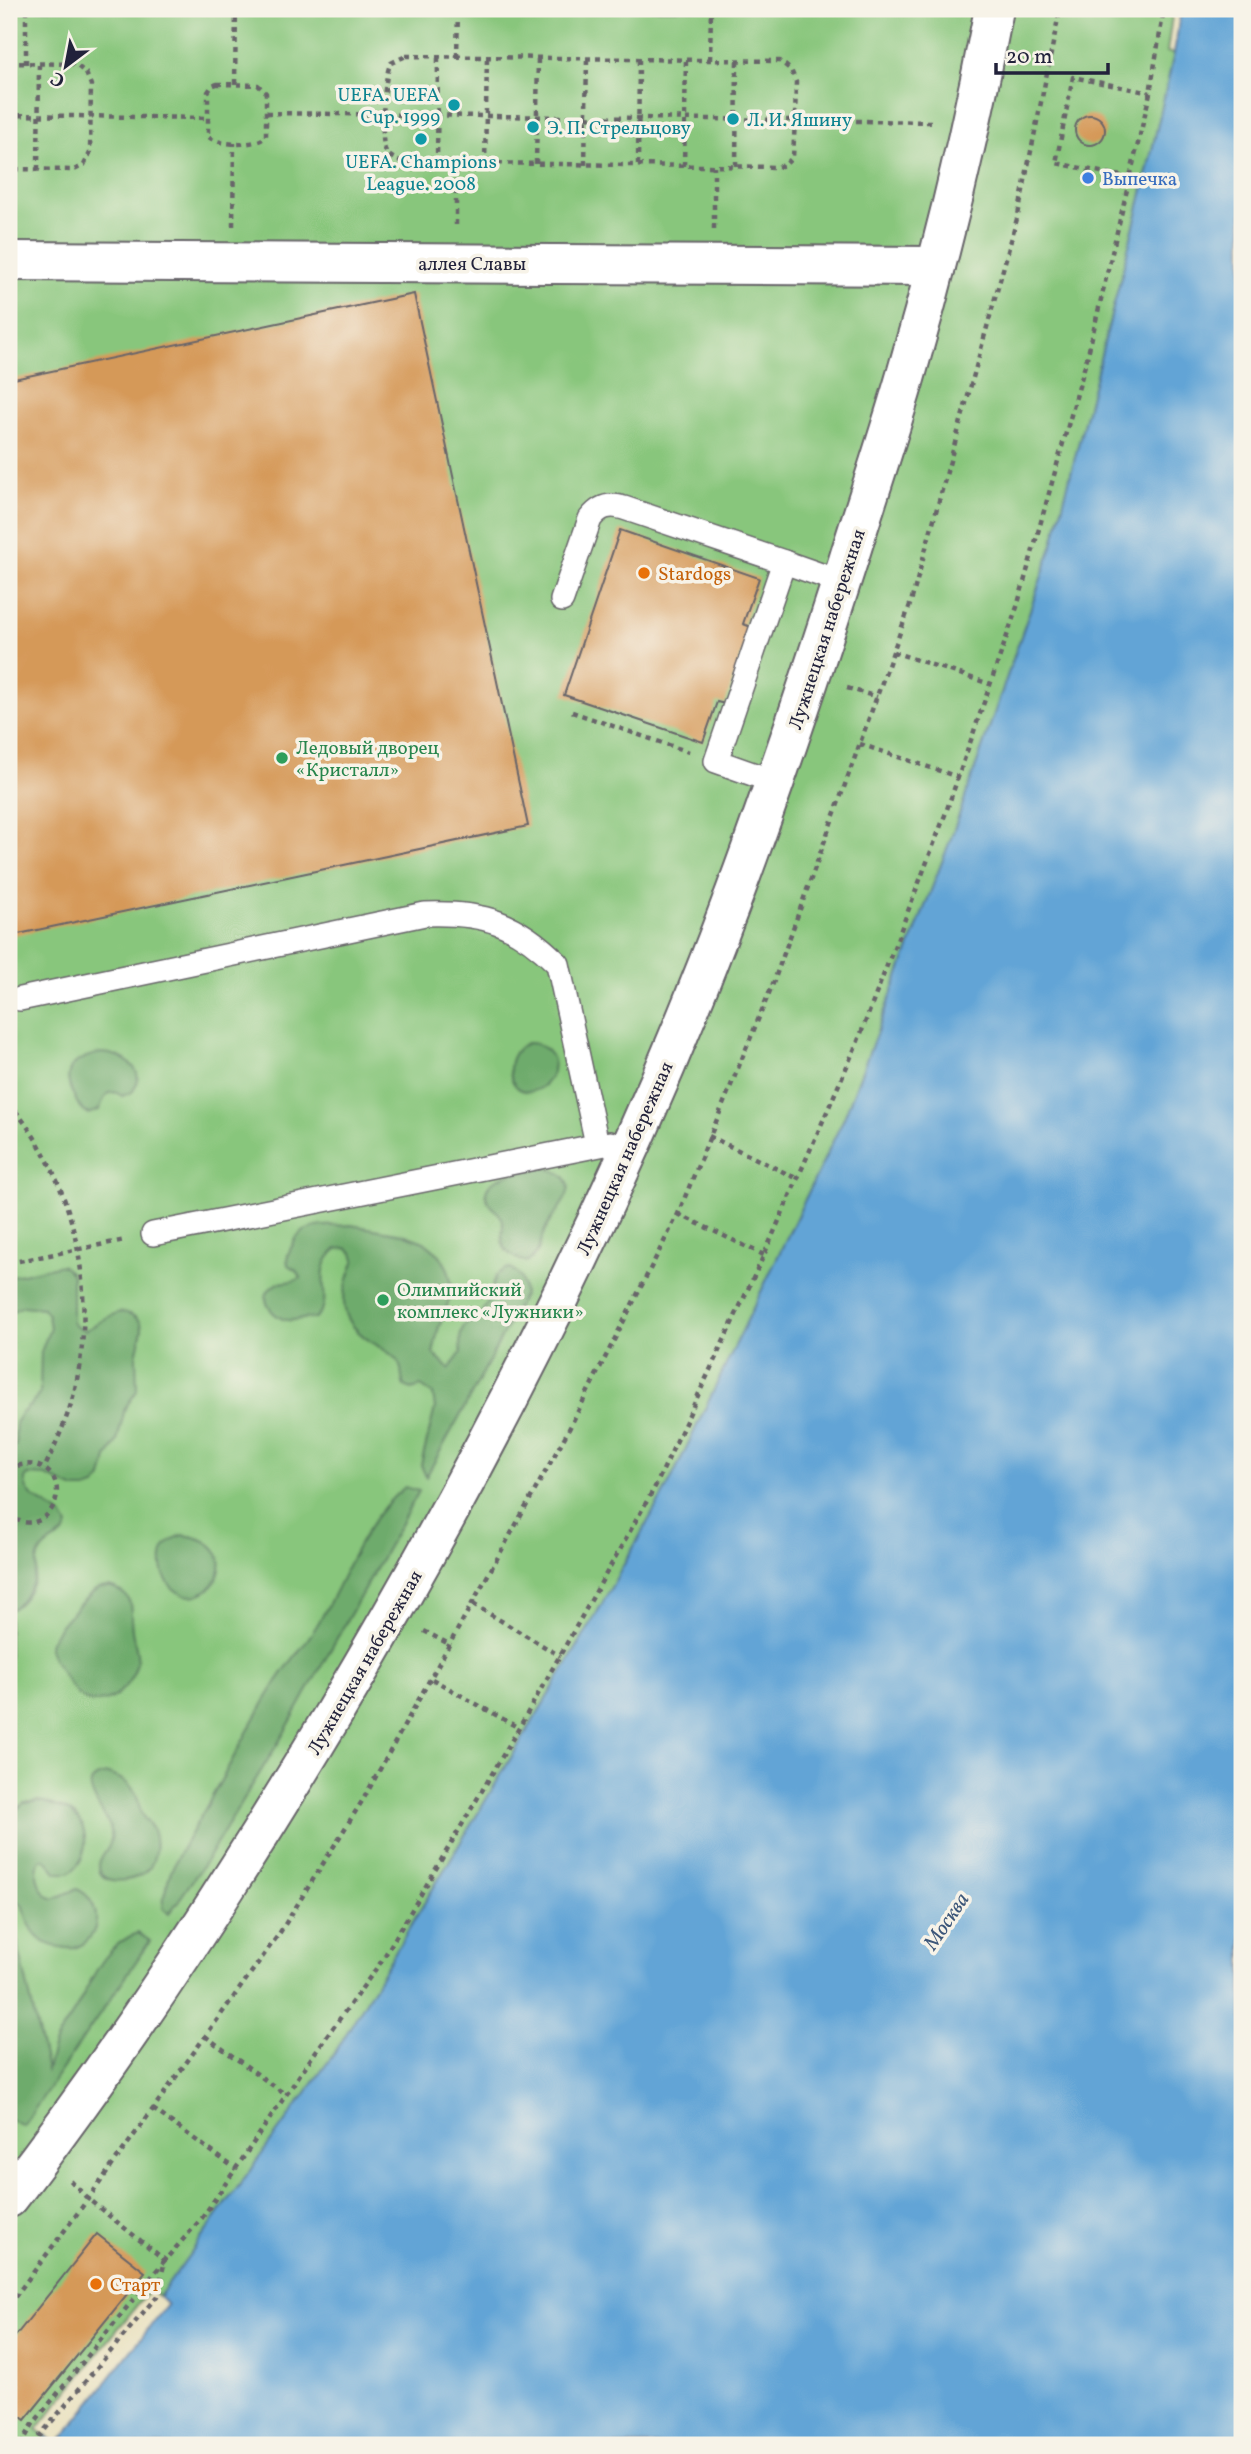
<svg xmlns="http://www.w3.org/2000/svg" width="1251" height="2454" viewBox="0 0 1251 2454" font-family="Vollkorn,serif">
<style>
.green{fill:#88c67c;stroke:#55745c;stroke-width:2}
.forest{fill:#6eab6c;stroke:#486654;stroke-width:2}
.water{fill:#62a4d6;stroke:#426388;stroke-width:2}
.building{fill:#d59958}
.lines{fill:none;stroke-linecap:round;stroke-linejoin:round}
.service-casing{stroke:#68656a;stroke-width:26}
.minor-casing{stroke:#68656a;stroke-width:42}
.path{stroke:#68656a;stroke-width:4.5;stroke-dasharray:5 5;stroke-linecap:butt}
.service{stroke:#fff;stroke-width:23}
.minor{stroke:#fff;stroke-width:38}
.culture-dot{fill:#0f9aa8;stroke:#f7f3e8;stroke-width:2.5}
.shop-dot{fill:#3f7fe0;stroke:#f7f3e8;stroke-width:2.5}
.food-dot{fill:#e8710a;stroke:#f7f3e8;stroke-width:2.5}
.leisure-dot{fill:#2e9e5b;stroke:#f7f3e8;stroke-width:2.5}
.labels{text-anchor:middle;stroke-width:7;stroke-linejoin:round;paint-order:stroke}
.culture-label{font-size:19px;fill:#0d838f;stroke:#f7f3e8;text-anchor:start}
.shop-label{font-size:19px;fill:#366cbe;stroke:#f7f3e8;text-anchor:start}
.street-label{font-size:19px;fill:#22223b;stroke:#f7f3e8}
.food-label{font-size:19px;fill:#c56008;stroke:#f7f3e8;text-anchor:start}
.leisure-label{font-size:19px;fill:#27864d;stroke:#f7f3e8;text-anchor:start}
.water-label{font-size:21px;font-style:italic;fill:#3c5679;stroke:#f7f3e8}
</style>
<rect width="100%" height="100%" fill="#f7f3e8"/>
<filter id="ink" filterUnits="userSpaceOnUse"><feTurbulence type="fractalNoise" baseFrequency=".0143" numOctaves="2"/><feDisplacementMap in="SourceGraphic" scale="14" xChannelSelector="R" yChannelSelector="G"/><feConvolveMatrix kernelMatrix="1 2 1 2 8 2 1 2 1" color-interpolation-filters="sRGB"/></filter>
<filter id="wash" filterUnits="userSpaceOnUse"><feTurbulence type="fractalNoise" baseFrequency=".00686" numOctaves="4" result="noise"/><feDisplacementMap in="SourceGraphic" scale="28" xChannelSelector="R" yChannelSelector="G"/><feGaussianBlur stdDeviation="1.57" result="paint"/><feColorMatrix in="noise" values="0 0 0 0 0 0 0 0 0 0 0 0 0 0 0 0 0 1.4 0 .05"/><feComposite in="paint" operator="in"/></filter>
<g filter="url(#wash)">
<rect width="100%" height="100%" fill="#eae2c1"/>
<path class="green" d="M9,9H1173L1167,52L1174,54L1141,198L1053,544L950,841L844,1118L670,1482L588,1629L336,2051L159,2297L150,2289L37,2429L47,2437L40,2445H9Z"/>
<g class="forest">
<path d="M527,1043C542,1042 557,1055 553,1071C552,1077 545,1085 540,1088C510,1105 497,1056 527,1043Z"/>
<path d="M101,1053C121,1053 150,1070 132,1092L122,1096C108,1086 104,1098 99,1110L88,1114C80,1110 78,1104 74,1096C59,1070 75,1058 101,1053Z"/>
<path d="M547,1168C591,1181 556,1208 546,1228C538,1243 543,1250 528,1262C516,1260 502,1252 502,1238C502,1232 504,1227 503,1221C501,1212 490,1208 487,1199C478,1174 531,1170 547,1168Z"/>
<path d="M351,1225L403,1234L424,1242L440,1255L448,1269L453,1290L438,1330L433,1354L449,1369L461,1353C460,1342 458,1328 469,1322C475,1318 478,1318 482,1312C490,1301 492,1288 496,1275L508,1268C522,1273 522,1280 524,1294L473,1392L426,1477L421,1465L435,1408L433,1394L421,1386L412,1389L404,1386C400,1377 404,1369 397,1360C390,1352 379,1347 370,1341C334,1317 342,1294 355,1259L353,1253L346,1248L337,1249C308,1273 338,1301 315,1318C306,1318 296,1321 287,1320C274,1318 258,1300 271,1288C279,1279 292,1284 301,1278L298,1272L288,1265C286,1256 289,1252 293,1244C303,1221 330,1227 351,1225Z"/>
<path d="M61,1265L70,1272L72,1276V1322L75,1326L85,1330C105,1323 118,1299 141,1322L142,1330L136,1356L137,1391L125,1408L117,1441L107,1458L102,1478L95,1486L86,1489H75L46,1476L28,1475L25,1479C24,1504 61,1504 68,1526C64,1540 46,1540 40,1553C36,1560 37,1567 35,1575C32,1590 21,1604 9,1611V1449L16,1445C12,1408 24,1418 40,1393L41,1352L50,1328L48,1315L43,1308L23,1306L9,1313V1277Z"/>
<path d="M405,1487L419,1491L283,1735L204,1864L169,1914L163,1908C165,1867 190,1837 209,1802C231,1764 250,1724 274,1686C286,1666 302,1649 314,1630C344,1583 360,1522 405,1487Z"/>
<path d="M184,1535C253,1544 209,1618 174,1589C167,1583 163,1575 162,1566C160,1548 168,1539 184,1535Z"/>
<path d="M109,1587C137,1595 129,1607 132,1630C133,1641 139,1651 137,1662C132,1689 101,1716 77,1694C70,1684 49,1658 49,1647C48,1635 87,1595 98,1589C101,1588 106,1587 109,1587Z"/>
<path d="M109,1774C118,1777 126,1781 132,1788C139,1796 138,1803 141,1813C144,1820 150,1823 153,1830C158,1843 156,1867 142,1875C130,1881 98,1887 99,1865C100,1852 114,1848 111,1831C108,1813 68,1777 109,1774Z"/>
<path d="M39,1801C50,1804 63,1807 72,1813C91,1829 89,1859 69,1873H57L46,1860H40C33,1873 39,1893 53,1899L77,1889C103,1900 103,1940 74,1948C69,1949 64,1947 58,1947C35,1943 28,1924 22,1904L15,1900L9,1906L47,2070C49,2063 51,2053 54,2045C60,2031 70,2020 77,2007C92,1979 105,1944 138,1933L150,1941L23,2126L9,2119V1816L24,1803Z"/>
</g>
<path class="water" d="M1181,9H1242V2445H40L47,2437L57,2445L167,2305L159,2297L336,2051L588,1629L670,1482L844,1118L950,841L1053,544L1141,198L1174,54Z"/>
<g id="blocks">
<g class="building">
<circle cx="1090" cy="130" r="15"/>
<path d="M414,294L528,826L9,936V380Z"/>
<path d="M620,530L759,578L743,624L751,627L725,704L717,702L703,742L564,695Z"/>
<path d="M97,2234L145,2272L25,2420L9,2408V2344Z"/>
</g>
</g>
</g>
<g filter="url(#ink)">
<use href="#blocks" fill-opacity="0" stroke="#68656a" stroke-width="2"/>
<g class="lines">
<defs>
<g id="service">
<path d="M562,600L590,519C599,507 609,503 624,508L784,562"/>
<path d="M775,782L716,761L784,562L841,582"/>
<path d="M20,999L425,914C483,912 516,922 558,964L597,1144"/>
<path d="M153,1234L610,1143"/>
</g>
<g id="minor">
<path d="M9,261L936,266"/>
<path d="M9,2198C128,2044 234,1880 334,1713C477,1473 606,1223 708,963C760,831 805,696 848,561C867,499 888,438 906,375C941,255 971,132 994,9"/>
</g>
</defs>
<use href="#service" class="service-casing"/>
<use href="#minor" class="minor-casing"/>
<g class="path">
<path d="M406,56L780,61L791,70L796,82L795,120L793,157L785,165L778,167L404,162C395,160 386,156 384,146C381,133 384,73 391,63Z"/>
<path d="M457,57L458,9"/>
<path d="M710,60L711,9"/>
<path d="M9,63L75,64L86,73L91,85L90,153L84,165L74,170L9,169"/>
<path d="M26,64V9"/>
<path d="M217,84L258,85L266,93V136C258,147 216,146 208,136V92L212,86Z"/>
<path d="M235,84L236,9"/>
<path d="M266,113L934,122"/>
<path d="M9,115L208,118"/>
<path d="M437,163L438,57"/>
<path d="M485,164L487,57"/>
<path d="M536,164L538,58"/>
<path d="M585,165L587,58"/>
<path d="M638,165L639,60"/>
<path d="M684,166L686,60"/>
<path d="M736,166L737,61"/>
<path d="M38,170L39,63"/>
<path d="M1131,178L1056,163L1073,77L1150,93"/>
<path d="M9,224L10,169"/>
<path d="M456,225V163"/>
<path d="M233,226L234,143"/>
<path d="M714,229V166"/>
<path d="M893,652L990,684"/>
<path d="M847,688L877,697"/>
<path d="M572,712L689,752"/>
<path d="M860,744L958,777"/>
<path d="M9,1103C74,1178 97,1287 76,1384C70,1414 57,1441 44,1469"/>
<path d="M709,1136L798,1179"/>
<path d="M678,1214L764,1255"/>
<path d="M9,1263L125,1240"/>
<path d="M9,1471C16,1465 25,1463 35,1465C80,1477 48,1545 9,1515"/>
<path d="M473,1604L560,1656"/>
<path d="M424,1631L451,1645"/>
<path d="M432,1679L519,1728"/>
<path d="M205,2036L286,2095"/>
<path d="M153,2109L236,2169"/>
<path d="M9,2305L88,2199L279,1934L364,1798L568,1431L678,1214L774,981L911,602L1018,215L1060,9"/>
<path d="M9,2440L14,2445"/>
<path d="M21,2445L33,2424L165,2260L202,2218L314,2054L381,1962L519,1728L656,1485L764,1255L858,1041L945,815L1017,607L1087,358L1150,93L1164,9"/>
<path d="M32,2445L157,2296L165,2260L88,2199L70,2180"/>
</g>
<use href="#service" class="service"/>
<use href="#minor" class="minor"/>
</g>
</g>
<g class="culture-dot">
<circle cx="454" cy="105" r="7"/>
<circle cx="733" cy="119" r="7"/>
<circle cx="533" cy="127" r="7"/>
<circle cx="421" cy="139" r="7"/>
</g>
<circle class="shop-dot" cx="1088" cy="178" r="7"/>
<g class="food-dot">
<circle cx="644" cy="573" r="7"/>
<circle cx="96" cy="2284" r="7"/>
</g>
<g class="leisure-dot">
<circle cx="282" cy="758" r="7"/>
<circle cx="383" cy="1300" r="7"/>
</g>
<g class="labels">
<g class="culture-label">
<text x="440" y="101" text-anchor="end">UEFA. UEFA<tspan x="440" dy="22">Cup. 1999</tspan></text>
<text x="747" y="126">Л. И. Яшину</text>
<text x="547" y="134">Э. П. Стрельцову</text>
<text x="421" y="168" text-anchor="middle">UEFA. Champions<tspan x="421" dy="22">League. 2008</tspan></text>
</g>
<g class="shop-label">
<text x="1102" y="185">Выпечка</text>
</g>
<g class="street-label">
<text x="472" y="270">аллея Славы</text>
<text transform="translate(826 629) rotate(-72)" y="7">Лужнецкая набережная</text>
<text transform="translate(624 1158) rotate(-66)" y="7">Лужнецкая набережная</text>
<text transform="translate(364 1662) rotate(-60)" y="7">Лужнецкая набережная</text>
</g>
<g class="food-label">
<text x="658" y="580">Stardogs</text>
<text x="110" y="2291">Старт</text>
</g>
<g class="leisure-label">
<text x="296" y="754">Ледовый дворец<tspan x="296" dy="22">«Кристалл»</tspan></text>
<text x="397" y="1296">Олимпийский<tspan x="397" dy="22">комплекс «Лужники»</tspan></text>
</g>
<g class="water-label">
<text transform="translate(946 1921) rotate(-56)" y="7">Москва</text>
</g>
</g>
<rect width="1251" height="2454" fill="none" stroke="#f7f3e8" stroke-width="35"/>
<g transform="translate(66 66) rotate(212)" stroke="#f7f3e8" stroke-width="5" paint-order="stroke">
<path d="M0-5L12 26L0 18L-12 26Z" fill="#22223b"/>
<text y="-10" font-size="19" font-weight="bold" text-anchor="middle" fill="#22223b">С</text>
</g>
<path d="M996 63v10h112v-10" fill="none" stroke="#22223b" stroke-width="3.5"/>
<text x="1006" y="63" font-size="21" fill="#22223b" stroke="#f7f3e8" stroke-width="5" paint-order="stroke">20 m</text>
</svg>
